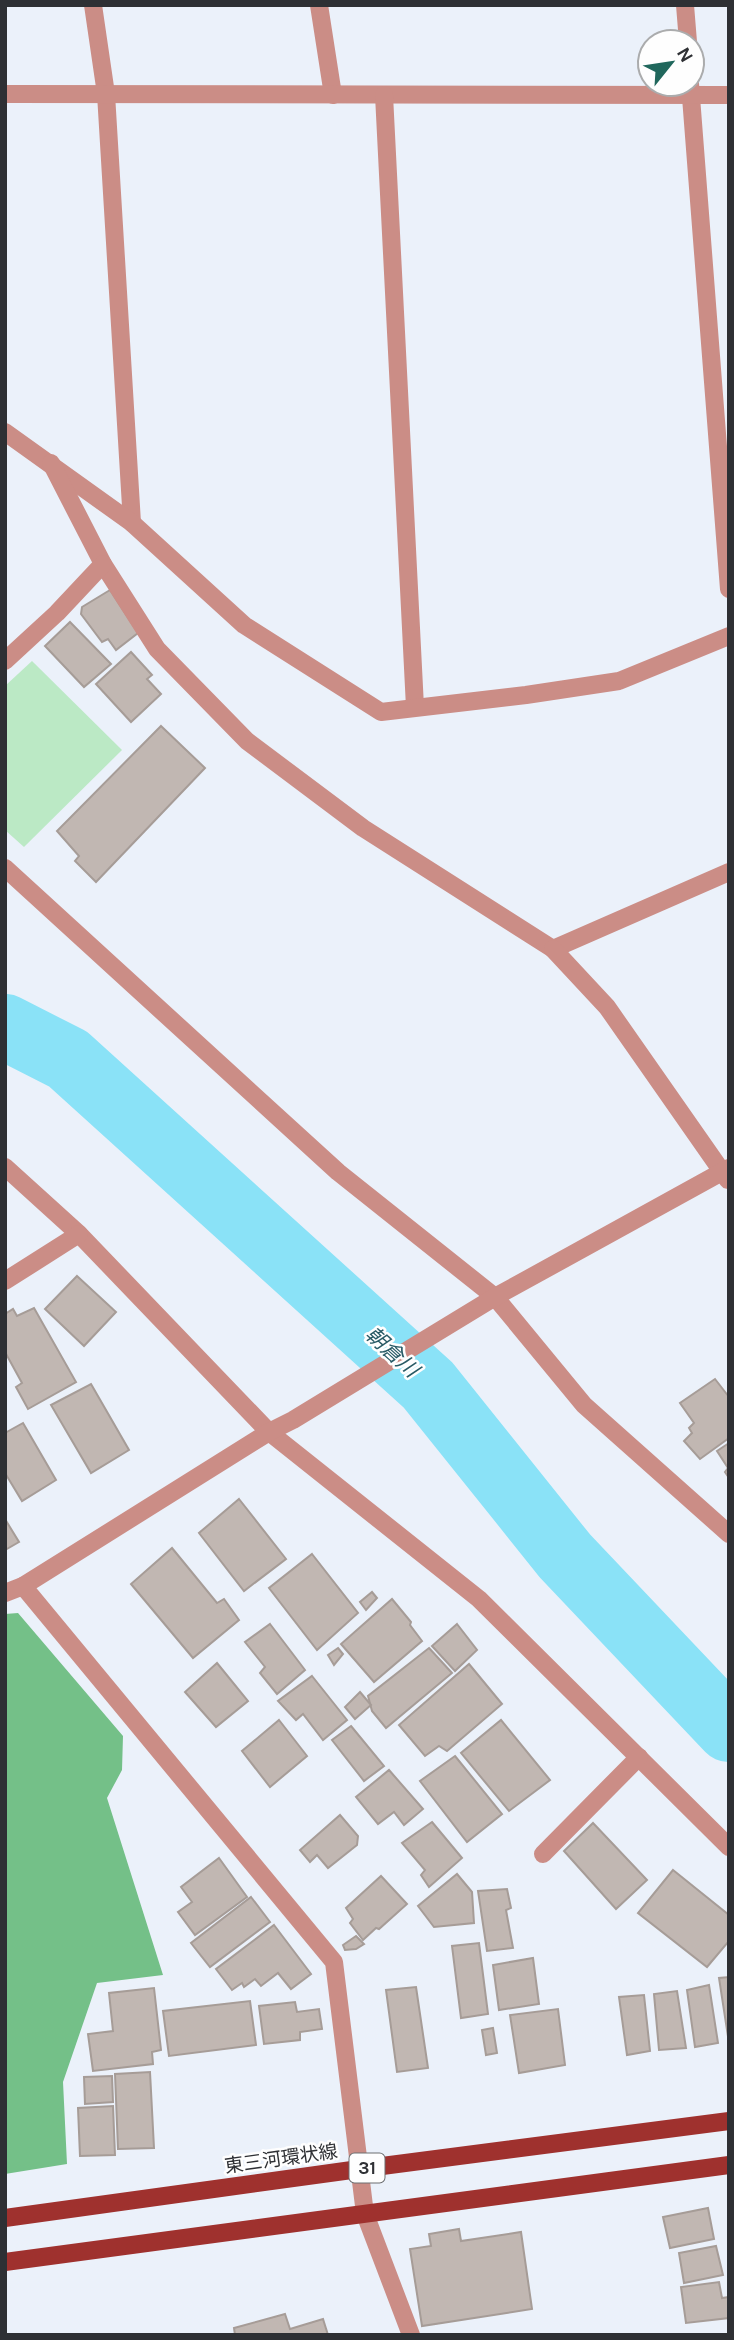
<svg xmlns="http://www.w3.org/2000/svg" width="734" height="2340" viewBox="0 0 734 2340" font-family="Karla,'Noto Sans JP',sans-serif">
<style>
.green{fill:#bbe9c5}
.forest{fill:#74c088}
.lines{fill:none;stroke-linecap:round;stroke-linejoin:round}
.river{stroke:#8ae2f7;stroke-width:66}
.building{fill:#c1b7b2;stroke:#a69c97;stroke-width:2}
.street{stroke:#cb8d86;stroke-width:18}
.primary{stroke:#9f312e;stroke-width:18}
.labels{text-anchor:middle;stroke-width:5;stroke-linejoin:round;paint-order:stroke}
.shield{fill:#fefefe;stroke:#6c6e71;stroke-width:2}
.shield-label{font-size:18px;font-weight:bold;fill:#2e3034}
.street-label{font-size:19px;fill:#2e3034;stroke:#fefefe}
.water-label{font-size:21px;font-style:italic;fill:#285a65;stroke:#fefefe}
</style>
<rect width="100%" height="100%" fill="#ebf1fa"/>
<path class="green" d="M32,661L122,750L24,847L5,830V686Z"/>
<path class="forest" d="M18,1613L123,1736L122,1770L107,1798L163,1975L97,1983L63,2082L67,2164L5,2174V1614Z"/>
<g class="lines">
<path class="river" d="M5,1027L68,1059L428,1385L565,1556L729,1729"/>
</g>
<g class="building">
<path d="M110,590L138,633L116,650L108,639L102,642L81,614L82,607Z"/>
<path d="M70,622L111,664L84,687L45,646Z"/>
<path d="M131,652L152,675L147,679L161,694L131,722L96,684Z"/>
<path d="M161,726L205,768L96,882L75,861L79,856L57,831Z"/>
<path d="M77,1276L116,1312L84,1346L45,1309Z"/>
<path d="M34,1308L76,1382L28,1409L16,1387L22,1383L5,1352V1314L13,1309L17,1316Z"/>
<path d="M715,1379L729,1397V1438L700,1459L684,1441L692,1433L689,1428L694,1423L680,1403Z"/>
<path d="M91,1384L129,1450L91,1473L51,1405Z"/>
<path d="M23,1423L56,1480L22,1501L5,1473V1433Z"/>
<path d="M729,1443V1478L725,1472L728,1468L717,1451Z"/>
<path d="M239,1499L286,1559L244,1591L199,1533Z"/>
<path d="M5,1519L19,1542L5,1550Z"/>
<path d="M172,1548L217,1603L224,1599L239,1620L193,1658L131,1584Z"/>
<path d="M312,1554L358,1613L317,1650L269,1588Z"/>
<path d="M372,1592L377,1598L366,1610L360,1602Z"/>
<path d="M392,1599L411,1622L410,1625L422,1641L374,1682L341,1644Z"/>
<path d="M270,1624L305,1670L277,1694L260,1673L265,1667L245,1642Z"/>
<path d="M457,1624L477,1650L455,1671L432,1646Z"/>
<path d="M338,1648L343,1654L334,1665L328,1655Z"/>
<path d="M429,1648L452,1673L386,1728L372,1711L368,1696Z"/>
<path d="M217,1663L248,1701L216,1727L185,1692Z"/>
<path d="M469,1664L502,1704L447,1751L439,1746L425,1756L399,1725Z"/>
<path d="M312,1676L347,1720L323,1740L303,1714L296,1720L278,1701Z"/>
<path d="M360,1692L371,1705L355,1719L345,1707Z"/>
<path d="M279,1720L307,1756L270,1787L242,1751Z"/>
<path d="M501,1720L550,1780L509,1811L461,1753Z"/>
<path d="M351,1726L384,1766L364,1781L332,1740Z"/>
<path d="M455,1756L502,1814L467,1842L420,1781Z"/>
<path d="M389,1770L423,1809L404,1825L394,1812L378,1824L356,1797Z"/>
<path d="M340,1815L358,1836L357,1845L328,1868L317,1855L310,1862L300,1850Z"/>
<path d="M432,1822L462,1858L429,1887L421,1875L425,1870L402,1843Z"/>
<path d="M593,1823L647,1880L616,1909L564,1851Z"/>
<path d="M219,1858L247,1897L195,1935L178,1912L192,1902L181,1887Z"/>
<path d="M673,1870L729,1915V1941L707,1967L638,1913Z"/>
<path d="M457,1874L472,1892L474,1923L434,1927L418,1906Z"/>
<path d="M381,1876L407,1904L379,1929L376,1928L363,1940L350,1923L353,1919L346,1908Z"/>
<path d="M507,1889L511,1908L506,1910L513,1948L487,1951L478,1891Z"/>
<path d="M251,1897L270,1922L210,1967L191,1943Z"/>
<path d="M274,1925L311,1974L291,1989L278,1973L261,1986L255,1979L244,1987L242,1983L232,1990L216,1969Z"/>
<path d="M356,1936L364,1944L356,1949L345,1950L343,1945Z"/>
<path d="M479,1943L488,2014L461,2018L452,1946Z"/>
<path d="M533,1958L539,2004L499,2010L493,1965Z"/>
<path d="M729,1977V2043L719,1978Z"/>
<path d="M709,1985L718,2043L695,2047L687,1990Z"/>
<path d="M416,1987L428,2068L397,2072L386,1990Z"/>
<path d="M154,1988L161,2050L152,2052L153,2064L93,2071L88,2034L113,2031L109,1993Z"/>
<path d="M677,1991L686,2048L659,2050L654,1994Z"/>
<path d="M644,1995L650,2051L627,2055L619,1997Z"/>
<path d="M250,2001L256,2045L169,2056L163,2011Z"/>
<path d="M295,2002L297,2012L319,2009L322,2029L300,2032V2040L264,2044L259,2006Z"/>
<path d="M558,2009L565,2065L519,2073L510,2015Z"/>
<path d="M493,2028L497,2053L486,2055L482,2030Z"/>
<path d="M150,2072L154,2148L118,2149L115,2074Z"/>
<path d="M112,2076L113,2102L85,2104L84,2077Z"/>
<path d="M113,2106L115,2155L80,2156L78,2108Z"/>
<path d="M708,2208L714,2239L670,2248L663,2217Z"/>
<path d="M459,2229L461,2241L521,2232L532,2309L422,2326L410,2249L431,2246L429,2234Z"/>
<path d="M716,2246L723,2275L684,2283L679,2253Z"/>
<path d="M719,2282L722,2298L729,2297V2318L686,2323L681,2287Z"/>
<path d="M285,2314L290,2329L323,2319L328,2335H235L234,2328Z"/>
</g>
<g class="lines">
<g class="street">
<path d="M93,5L106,94L132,523"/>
<path d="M319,5L333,95"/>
<path d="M685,5L688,42"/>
<path d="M690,84L729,589"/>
<path d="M5,94L729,95"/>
<path d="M384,95L415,707"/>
<path d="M5,432L132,523L244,625L381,712L526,695L619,681L729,636"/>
<path d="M51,463L103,564L157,649L247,741L363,828L553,949L729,872"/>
<path d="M5,661L57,613L103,564"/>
<path d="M5,868L338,1172L495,1297L584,1405L729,1534"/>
<path d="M553,949L607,1007L728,1180"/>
<path d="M5,1167L79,1234L269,1432L479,1599L729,1847"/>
<path d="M5,1281L79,1234"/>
<path d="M23,1586L269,1432L293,1420L495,1297L729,1168"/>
<path d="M5,1593L23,1586L334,1962L365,2214L411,2335"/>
<path d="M543,1854L639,1757"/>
</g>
<g class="primary">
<path d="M5,2218L359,2169L729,2121"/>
<path d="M5,2262L729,2165"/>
</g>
</g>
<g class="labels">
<rect class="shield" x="349.5" y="2153.5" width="35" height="29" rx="5"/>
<g class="shield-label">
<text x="367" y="2174">31</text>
</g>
<g class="street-label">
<text transform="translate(281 2158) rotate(-8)" y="7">東三河環状線</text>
</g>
<g class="water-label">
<text transform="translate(392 1352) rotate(42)" y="7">朝倉川</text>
</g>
</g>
<rect width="734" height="2340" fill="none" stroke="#2e3034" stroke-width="14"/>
<g transform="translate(671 63) rotate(60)"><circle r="33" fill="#fefefe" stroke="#abacad" stroke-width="2"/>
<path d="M0-5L12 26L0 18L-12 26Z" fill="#20675c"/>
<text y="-10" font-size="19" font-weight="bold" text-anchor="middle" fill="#2e3034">N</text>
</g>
</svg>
